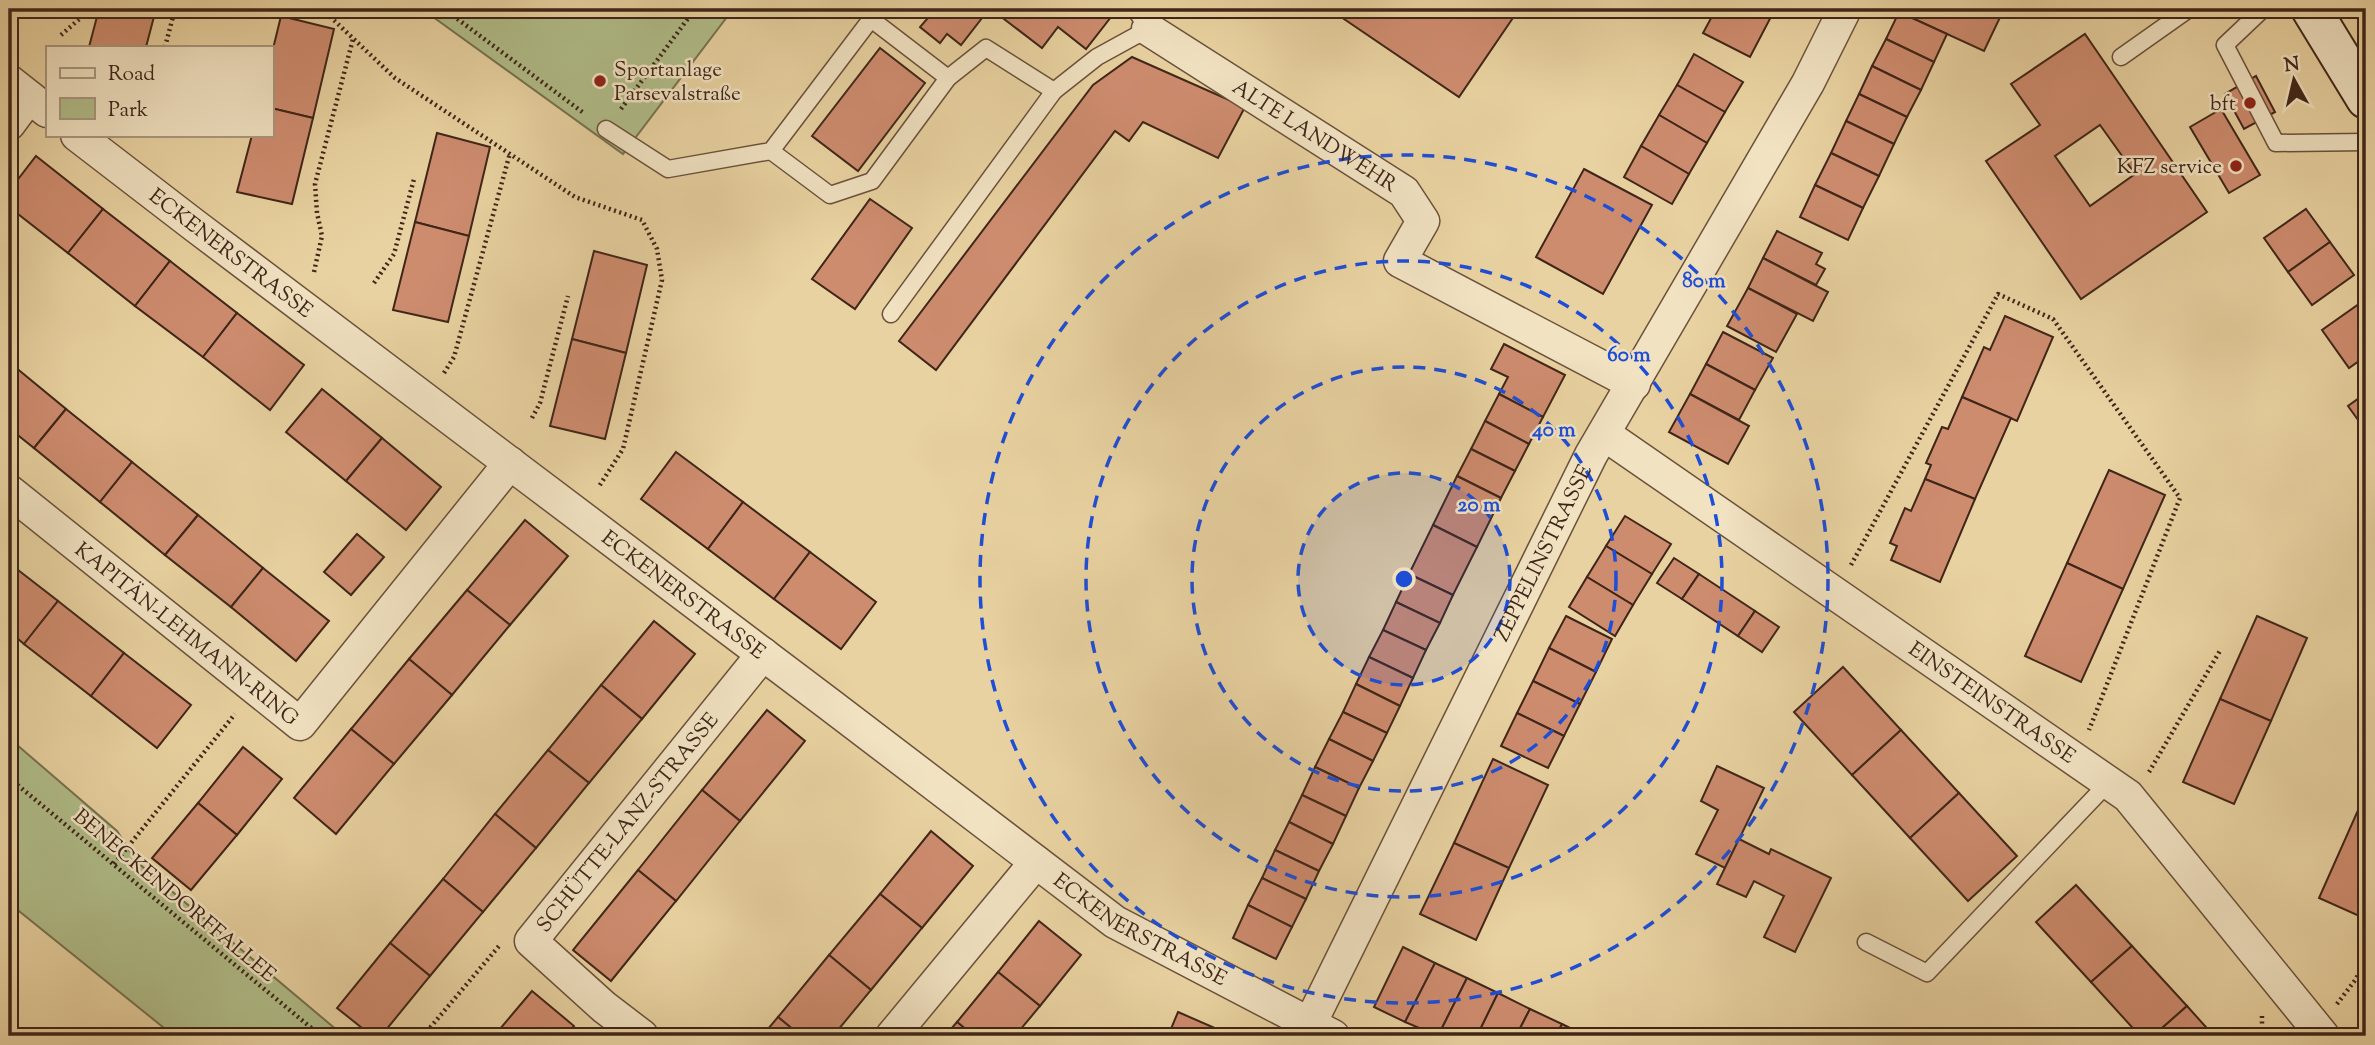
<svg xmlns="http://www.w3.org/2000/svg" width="2375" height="1045" viewBox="0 0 2375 1045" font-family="'Sorts Mill Goudy',serif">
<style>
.green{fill:#b0bd89;stroke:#787251;stroke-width:2}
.building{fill:#ce8c6f;stroke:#3f2619;stroke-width:2;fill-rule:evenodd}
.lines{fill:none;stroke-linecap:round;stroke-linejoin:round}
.lane-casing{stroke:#6a513b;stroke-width:19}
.street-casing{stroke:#6a513b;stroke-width:35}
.secondary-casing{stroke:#3f2619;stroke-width:42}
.path{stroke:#3f2619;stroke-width:4.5;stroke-dasharray:2 3.5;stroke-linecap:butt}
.lane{stroke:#f1e2c2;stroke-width:16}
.street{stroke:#f1e2c2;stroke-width:32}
.secondary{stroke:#f1e2c2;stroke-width:38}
.ring{fill:none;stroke:#1d4ed8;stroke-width:3.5;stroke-dasharray:12 9}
.poi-dot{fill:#8f2418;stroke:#f1e2c2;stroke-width:2.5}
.labels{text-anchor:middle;stroke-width:5;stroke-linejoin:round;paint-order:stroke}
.poi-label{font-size:21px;fill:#3f2619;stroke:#f1e2c2;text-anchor:end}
.street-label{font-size:21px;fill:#3f2619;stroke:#f1e2c2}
.centre{fill:#1d4ed8;stroke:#f1e2c2;stroke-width:3.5}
.ring-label{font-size:21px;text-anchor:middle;font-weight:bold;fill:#1d4ed8;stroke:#f1e2c2;stroke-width:5;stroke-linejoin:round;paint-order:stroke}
</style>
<rect width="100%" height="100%" fill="#e9d2a1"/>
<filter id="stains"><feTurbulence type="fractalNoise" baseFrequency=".00286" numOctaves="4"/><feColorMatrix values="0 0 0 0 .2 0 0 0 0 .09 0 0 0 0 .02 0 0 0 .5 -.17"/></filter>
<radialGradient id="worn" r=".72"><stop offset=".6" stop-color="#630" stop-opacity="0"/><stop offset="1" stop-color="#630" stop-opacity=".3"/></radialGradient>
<g class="green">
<path d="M422,9H733L623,154Z"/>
<path d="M9,738L117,831L137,862L344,1036H174L9,903Z"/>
</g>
<g class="building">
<path d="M99,9H156L146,47H89Z"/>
<path d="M915,9H989L961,45L947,34L940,43L920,27L927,19Z"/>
<path d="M991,9H1100L1111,17L1086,49L1058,27L1042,48Z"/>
<path d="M1351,9H1519L1459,97L1344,19Z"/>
<path d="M1716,9H1765L1773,13L1750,57L1703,33Z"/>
<path d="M1901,9H2004L1984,51L1899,12Z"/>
<path d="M1899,12L1947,34L1934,62L1886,39Z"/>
<path d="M281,16L334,29L313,118L271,108V57Z"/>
<path d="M2085,34L2207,212L2081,299L1986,161L2040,125L2011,84ZM2100,125L2135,174L2090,206L2055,156Z"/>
<path d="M1886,39L1934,62L1921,90L1872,66Z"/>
<path d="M880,48L925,83L858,171L812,136Z"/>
<path d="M1694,54L1743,82L1725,112L1677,85Z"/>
<path d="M1132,57L1245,107L1218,158L1143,122L1129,141L1115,131L936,370L899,341L1093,85Z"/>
<path d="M1872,66L1921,90L1907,117L1859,94Z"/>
<path d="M2256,76L2275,112L2244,129L2225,94Z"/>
<path d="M1677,85L1725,112L1707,143L1659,115Z"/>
<path d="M1859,94L1907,117L1894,144L1846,121Z"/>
<path d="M271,108L313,118L292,204L237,192L252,135H271Z"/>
<path d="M2221,109L2260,175L2229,193L2190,127Z"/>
<path d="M1659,115L1707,143L1689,174L1641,146Z"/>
<path d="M1846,121L1894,144L1879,176L1831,153Z"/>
<path d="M437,133L490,147L469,236L415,222Z"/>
<path d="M1641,146L1689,174L1672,204L1624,177Z"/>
<path d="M1831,153L1879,176L1863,208L1815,185Z"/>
<path d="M36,156L103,209L68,253L9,207V191Z"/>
<path d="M1584,169L1652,205L1603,294L1536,257Z"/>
<path d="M1815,185L1863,208L1848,240L1800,217Z"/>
<path d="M870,199L912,228L855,309L812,279Z"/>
<path d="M103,209L170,261L135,306L68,253Z"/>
<path d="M2306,209L2330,242L2288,272L2264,238Z"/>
<path d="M415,222L469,236L448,322L393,310Z"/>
<path d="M1777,231L1822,253L1816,264L1825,269L1816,285L1763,258Z"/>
<path d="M2330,242L2354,275L2312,305L2288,272Z"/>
<path d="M594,251L647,265L626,353L572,339Z"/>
<path d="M1763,258L1828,292L1813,321L1748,288Z"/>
<path d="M170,261L237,313L203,357L135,306Z"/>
<path d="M1748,288L1797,314L1776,352L1727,326Z"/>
<path d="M2366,299V356L2349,368L2322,330Z"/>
<path d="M237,313L304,365L270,410L203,357Z"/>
<path d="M2005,316L2053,337L2017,421L1962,397L1984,347L1990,350Z"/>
<path d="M1723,332L1773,358L1755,390L1706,364Z"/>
<path d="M572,339L626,353L605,439L550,426Z"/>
<path d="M1504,344L1565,375L1543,417L1499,394L1508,377L1491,369Z"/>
<path d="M9,362L66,409L34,448L9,428Z"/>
<path d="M1706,364L1755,390L1739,420L1690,394Z"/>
<path d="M322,389L382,438L346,481L286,432Z"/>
<path d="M2366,393V431L2348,406Z"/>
<path d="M1499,394L1543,417L1529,444L1485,421Z"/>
<path d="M1690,394L1749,426L1728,464L1669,432Z"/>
<path d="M1962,397L2011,418L1975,499L1925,479L1931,465L1926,463L1942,427L1948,429Z"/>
<path d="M66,409L132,462L100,502L34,448Z"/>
<path d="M1485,421L1529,444L1515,471L1471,449Z"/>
<path d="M382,438L441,487L406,530L346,481Z"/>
<path d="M1471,449L1515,471L1501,498L1457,476Z"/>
<path d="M676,452L743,502L708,549L641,499Z"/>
<path d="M132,462L198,515L165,555L100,502Z"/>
<path d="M2109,470L2165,495L2123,589L2067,563Z"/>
<path d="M1457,476L1501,498L1477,547L1433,525Z"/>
<path d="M1925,479L1975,499L1940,582L1891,560L1897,546L1890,543L1905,508L1911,511Z"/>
<path d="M743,502L810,552L774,599L708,549Z"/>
<path d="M198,515L263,568L231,607L165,555Z"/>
<path d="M1625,516L1671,544L1652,574L1606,546Z"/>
<path d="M525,520L568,556L510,625L467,590Z"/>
<path d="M1433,525L1477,547L1453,595L1409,574Z"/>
<path d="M357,534L384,557L351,595L324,572Z"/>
<path d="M1606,546L1652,574L1633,605L1587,577Z"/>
<path d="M810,552L876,602L841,649L774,599Z"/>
<path d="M1674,558L1699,574L1682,599L1657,583Z"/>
<path d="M9,563L58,601L24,644L9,631Z"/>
<path d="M2067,563L2123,589L2081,682L2025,656Z"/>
<path d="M263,568L329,621L296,661L231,607Z"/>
<path d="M1409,574L1453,595L1440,623L1396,602Z"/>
<path d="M1699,574L1755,611L1738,636L1682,599Z"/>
<path d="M1587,577L1633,605L1615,636L1569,607Z"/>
<path d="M467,590L510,625L452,695L409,659Z"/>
<path d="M58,601L124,653L91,696L24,644Z"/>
<path d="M1396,602L1440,623L1426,650L1383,630Z"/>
<path d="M1755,611L1779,627L1762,652L1738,636Z"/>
<path d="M1566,616L1612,639L1596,672L1549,648Z"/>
<path d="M2257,616L2307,638L2271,721L2220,699Z"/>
<path d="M654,621L695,654L642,719L601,685Z"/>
<path d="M1383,630L1426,650L1413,678L1369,657Z"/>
<path d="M1549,648L1596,672L1580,704L1533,681Z"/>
<path d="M124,653L191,705L157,748L91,696Z"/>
<path d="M1369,657L1413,678L1400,706L1356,684Z"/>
<path d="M409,659L452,695L394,764L351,729Z"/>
<path d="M1843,667L1901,730L1852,775L1794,712Z"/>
<path d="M1533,681L1580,704L1564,736L1517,713Z"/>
<path d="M1356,684L1400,706L1387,733L1343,712Z"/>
<path d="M601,685L642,719L589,783L548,750Z"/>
<path d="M2220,699L2271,721L2234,804L2183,782Z"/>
<path d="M767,710L805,741L740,821L702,790Z"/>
<path d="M1343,712L1387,733L1373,761L1329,739Z"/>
<path d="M1517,713L1564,736L1548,768L1501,746Z"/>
<path d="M351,729L394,764L336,834L294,798Z"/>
<path d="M1901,730L1959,793L1910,838L1852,775Z"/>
<path d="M1329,739L1373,761L1359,788L1315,767Z"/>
<path d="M243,747L282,779L237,835L198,803Z"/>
<path d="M548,750L589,783L536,848L495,814Z"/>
<path d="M1493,759L1548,785L1509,868L1454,843Z"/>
<path d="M1717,766L1764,788L1725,868L1696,854L1718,810L1701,801Z"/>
<path d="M1315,767L1359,788L1346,816L1302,795Z"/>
<path d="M702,790L740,821L676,901L638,870Z"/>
<path d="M1959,793L2017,856L1968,901L1910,838Z"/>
<path d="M1302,795L1346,816L1333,844L1289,822Z"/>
<path d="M2363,799L2366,801V919L2319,898Z"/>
<path d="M198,803L237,835L191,890L152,858Z"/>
<path d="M495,814L536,848L483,912L443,879Z"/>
<path d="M1289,822L1333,844L1319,871L1275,850Z"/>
<path d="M931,831L973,866L922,928L880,894Z"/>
<path d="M1739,839L1769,854L1771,849L1831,878L1795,952L1764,937L1784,896L1754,881L1746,897L1717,884Z"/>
<path d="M1454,843L1509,868L1476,940L1420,914Z"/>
<path d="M1275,850L1319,871L1306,899L1262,878Z"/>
<path d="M638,870L676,901L611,981L573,950Z"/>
<path d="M1262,878L1306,899L1292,927L1248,905Z"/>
<path d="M443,879L483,912L430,976L390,943Z"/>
<path d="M2076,885L2132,946L2091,982L2036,922Z"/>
<path d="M880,894L922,928L871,990L829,955Z"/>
<path d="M1248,905L1292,927L1276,959L1233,938Z"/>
<path d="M1039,921L1081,955L1040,1006L998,972Z"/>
<path d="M390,943L430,976L381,1036H372L337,1008Z"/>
<path d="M2132,946L2187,1006L2153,1036H2140L2091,982Z"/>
<path d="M1403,947L1435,963L1405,1022L1374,1007Z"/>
<path d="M829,955L871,990L833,1036H801L778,1017Z"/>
<path d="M1435,963L1467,978L1438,1036L1405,1022Z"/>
<path d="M998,972L1040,1006L1015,1036H974L957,1022Z"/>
<path d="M1467,978L1498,993L1477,1036H1438Z"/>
<path d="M532,991L574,1026L565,1036H494Z"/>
<path d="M1498,993L1530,1009L1516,1036H1477Z"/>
<path d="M2187,1006L2214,1036H2153Z"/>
<path d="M1530,1009L1562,1024L1556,1036H1516Z"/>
<path d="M1178,1012L1233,1036H1168Z"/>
<path d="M778,1017L801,1036H762Z"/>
<path d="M957,1022L974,1036H945Z"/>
<path d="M1562,1024L1586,1036H1556Z"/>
</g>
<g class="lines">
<defs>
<g id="lane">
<path d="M2263,9L2225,45L2276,143L2366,142"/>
<path d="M2121,57L2189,9"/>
<path d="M606,129L668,169L771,151L871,19L948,78L986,48L1054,91L1097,57L1148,29L1135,9"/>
<path d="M771,151L830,195L872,181L948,78"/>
<path d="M891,314L1054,91"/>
<path d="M1866,942L1927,973L2109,782"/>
</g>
<g id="street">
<path id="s1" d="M1148,29L1404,192L1423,221L1400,261L1634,384"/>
<path d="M9,81L47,111"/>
<path d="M9,124L29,97"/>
<path id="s2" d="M77,135L194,225L829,704L1115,922L1333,1036"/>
<path id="s3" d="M1604,434L2128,796L2323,1036"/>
<path id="s4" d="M9,491L300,724L510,463"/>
<path id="s5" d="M642,1036L604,1007L531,941L763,654"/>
<path d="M892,1036L1036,862"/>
<path id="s6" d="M1304,1036L1591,455L1808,83L1845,9"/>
</g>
<path id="secondary" d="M2311,9L2366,99"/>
</defs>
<use href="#lane" class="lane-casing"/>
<use href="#street" class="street-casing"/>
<use href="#secondary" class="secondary-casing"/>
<g class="path">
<path d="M322,9L395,78L575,197L642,220L657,249L662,280L623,449L598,488"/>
<path d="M444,9L585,114"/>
<path d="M61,35L84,15L86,9"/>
<path d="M165,47L175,9"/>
<path d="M621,109L695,9"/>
<path d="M314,272L322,236L317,213L315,184L353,39"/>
<path d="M374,283L394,254L414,179"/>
<path d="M444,373L454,357L510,153"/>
<path d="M532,418L540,403L568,296"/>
<path d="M1851,565L1998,294L2053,319L2180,498L2089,730"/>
<path d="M2149,772L2221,649"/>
<path d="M9,778L321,1036"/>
<path d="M114,864L235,714"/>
<path d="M2337,1004L2356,979L2366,957"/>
<path d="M2262,1016V1036"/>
<path d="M423,1036L499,946"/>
</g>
<use href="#lane" class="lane"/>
<use href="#street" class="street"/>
<use href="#secondary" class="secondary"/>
</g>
<circle cx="1404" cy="579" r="106" fill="#1d4ed8" fill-opacity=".12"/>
<g class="ring">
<circle cx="1404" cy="579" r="106"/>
<circle cx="1404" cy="579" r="212"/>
<circle cx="1404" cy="579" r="318"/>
<circle cx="1404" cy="579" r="424"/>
</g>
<g class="poi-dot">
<circle cx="600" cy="81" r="7"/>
<circle cx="2250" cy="103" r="7"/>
<circle cx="2236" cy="166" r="7"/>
</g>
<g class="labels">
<g class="poi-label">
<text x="614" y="76" text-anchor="start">Sportanlage<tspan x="614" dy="24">Parsevalstraße</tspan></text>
<text x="2236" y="110">bft</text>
<text x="2222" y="173">KFZ service</text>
</g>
<g class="street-label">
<text dy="7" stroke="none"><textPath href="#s1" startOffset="198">ALTE LANDWEHR</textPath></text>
<text dy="7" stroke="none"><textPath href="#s2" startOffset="194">ECKENERSTRASSE</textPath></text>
<text dy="7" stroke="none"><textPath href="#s6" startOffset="539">ZEPPELINSTRASSE</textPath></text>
<text dy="7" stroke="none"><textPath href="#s2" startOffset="761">ECKENERSTRASSE</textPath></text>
<text dy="7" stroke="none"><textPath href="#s4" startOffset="228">KAPITÄN-LEHMANN-RING</textPath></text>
<text dy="7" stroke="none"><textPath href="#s3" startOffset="472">EINSTEINSTRASSE</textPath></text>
<text dy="7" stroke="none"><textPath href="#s5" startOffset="299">SCHÜTTE-LANZ-STRASSE</textPath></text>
<text transform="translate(175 895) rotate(40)" y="7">BENECKENDORFFALLEE</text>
<text dy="7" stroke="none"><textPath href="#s2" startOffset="1328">ECKENERSTRASSE</textPath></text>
</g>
</g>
<circle cx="1404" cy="579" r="10" class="centre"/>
<g class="ring-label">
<text x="1704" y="287">80 m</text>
<text x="1629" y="361">60 m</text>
<text x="1554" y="436">40 m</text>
<text x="1479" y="511">20 m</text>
</g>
<rect width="2375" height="1045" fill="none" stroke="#e9d2a1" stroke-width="35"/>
<rect x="10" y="10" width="2354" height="1024" fill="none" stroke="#3f2619" stroke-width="3.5"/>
<rect x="18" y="18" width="2340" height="1010" fill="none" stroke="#3f2619" stroke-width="2"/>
<rect x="46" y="46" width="228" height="91" fill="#f1e2c2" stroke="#aa977e" stroke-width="2"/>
<rect x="60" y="68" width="35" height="10" fill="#f1e2c2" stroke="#aa977e" stroke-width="2"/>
<text x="108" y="80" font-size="21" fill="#3f2619">Road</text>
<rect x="60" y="98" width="35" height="21" fill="#b0bd89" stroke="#aa977e" stroke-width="2"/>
<text x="108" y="116" font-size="21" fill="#3f2619">Park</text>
<g transform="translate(2294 80) rotate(352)" stroke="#f1e2c2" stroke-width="5" paint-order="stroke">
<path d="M0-5L12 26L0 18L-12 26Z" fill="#3f2619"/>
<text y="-10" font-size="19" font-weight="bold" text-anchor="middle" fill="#3f2619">N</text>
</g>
<rect width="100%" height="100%" filter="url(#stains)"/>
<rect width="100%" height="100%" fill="url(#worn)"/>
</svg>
